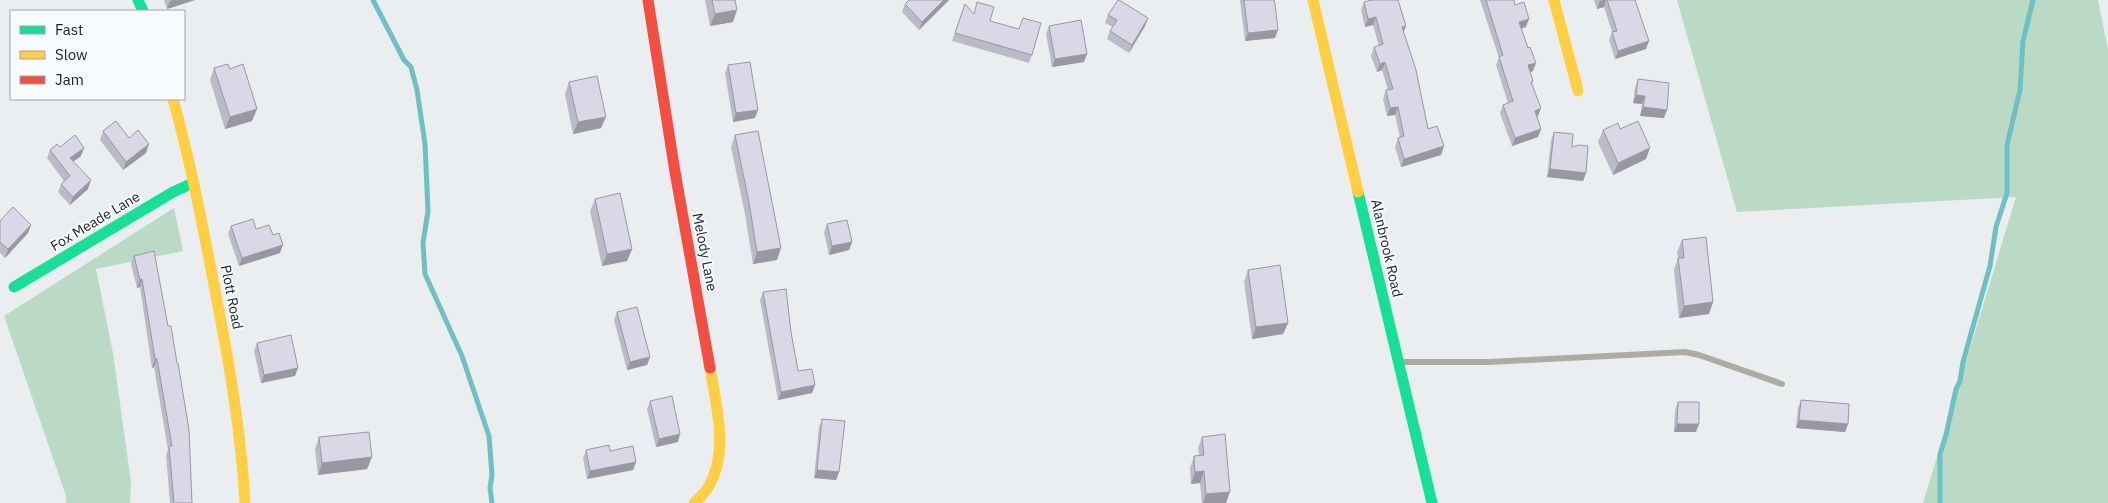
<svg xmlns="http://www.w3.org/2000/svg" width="2108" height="503" viewBox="0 0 2108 503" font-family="'IBM Plex Sans',sans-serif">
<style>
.green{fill:#badac6}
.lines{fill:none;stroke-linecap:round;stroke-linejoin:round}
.stream{stroke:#6ec0c3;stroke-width:5}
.lane{stroke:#adaba2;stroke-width:6}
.fast{stroke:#16e098;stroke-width:11}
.slow{stroke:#ffcf43;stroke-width:11}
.jam{stroke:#f24e42;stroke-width:11}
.wall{fill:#bbbac7}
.shaded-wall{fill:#9997a2}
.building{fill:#dad8e7;stroke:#9997a2}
.labels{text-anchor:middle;stroke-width:4;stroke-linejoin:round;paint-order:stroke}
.street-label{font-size:14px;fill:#212324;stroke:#f8fbfe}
</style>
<rect width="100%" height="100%" fill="#ebeef0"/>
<g class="green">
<path d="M1677,0H2098L2108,49V503H1923L2016,197L1737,212Z"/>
<path d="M174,208L183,251L96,269L113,353L131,482L130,503H66V496L4,316Z"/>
</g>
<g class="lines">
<g class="stream">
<path d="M373,0L404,60L411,67L417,90L425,144L428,211L423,243L425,274L462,356L489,436L492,475L490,488L492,503"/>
<path d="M1940,503V454L1946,435L1956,389L1960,381L1963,362L1990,266L1996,227L2007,193V145L2020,90L2023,41L2033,0"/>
</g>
<path class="lane" d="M1400,362H1489L1685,352L1699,355L1782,384"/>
<g class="fast">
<path d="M138,0L143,11"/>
<path d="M1358,192L1432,503"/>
<path d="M14,287L173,192L193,183"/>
</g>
<g class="slow">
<path d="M1313,0L1358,192"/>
<path d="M1554,0L1578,91"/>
<path d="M173,99C190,160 202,222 214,285C228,357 241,429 245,503"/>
<path d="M694,503C699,498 706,492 709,486C729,451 716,405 710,368"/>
</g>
<path class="jam" d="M648,0L675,172L710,368"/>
</g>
<g class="wall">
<path d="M164,0H195L167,9Z"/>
<path d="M705,0H735L733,22L710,26Z"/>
<path d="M909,0H949L919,30L902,12L905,4Z"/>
<path d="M1240,0H1274L1275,38L1245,41Z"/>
<path d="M1368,0H1398L1406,26L1403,32L1428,129L1444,146L1441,155L1401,167L1395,147L1398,138H1400L1395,115L1387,116L1383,99L1386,90H1388L1382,70L1377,72L1371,56L1374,47L1379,46L1373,25L1365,27L1361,10L1364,2L1368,1Z"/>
<path d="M1480,0H1514L1515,5L1526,27L1521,29L1533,71L1530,72L1533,81L1532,84L1538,116L1537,117L1541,129L1538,137L1512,146L1500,113L1503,105L1508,103L1496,65L1499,58Z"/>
<path d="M1594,0H1635L1646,49L1615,59L1609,40L1612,32L1604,7L1597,9Z"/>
<path d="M962,13H974L990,21L1019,29L1023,18L1032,55L1029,63L952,41Z"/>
<path d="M1108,15L1148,18L1145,26L1129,53L1107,39L1110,31L1113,27L1105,23Z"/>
<path d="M1049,26L1084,62L1052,67L1046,34Z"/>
<path d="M728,65L755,118L733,122L725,73Z"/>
<path d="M214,68L257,109L252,121L225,129L210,80Z"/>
<path d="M1638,79L1664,118L1640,116L1642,104L1633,103L1635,88Z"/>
<path d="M569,82L601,128L573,134L565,94Z"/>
<path d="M1620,129L1646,159L1613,175L1598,142L1603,130Z"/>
<path d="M103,131L129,138L146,153L123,170L100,140Z"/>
<path d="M1554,132L1572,147L1586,173L1583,181L1547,177L1551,140Z"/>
<path d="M735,135L777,260L753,264L745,214L731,147Z"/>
<path d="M60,147L81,156L73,162L88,189L70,205L58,192L61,184L64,181L47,158L50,150Z"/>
<path d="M595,199L632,249L627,261L602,266L590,211Z"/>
<path d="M0,221L31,225L28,233L5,258L0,253Z"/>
<path d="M827,224L852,242L849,250L829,255L824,232Z"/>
<path d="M231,226L256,229L280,253L239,266L228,234Z"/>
<path d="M1682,240L1713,302L1709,314L1679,318L1674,270L1678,258L1677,252Z"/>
<path d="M154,251L192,503H170L166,455L168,450L154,367L152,368L140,287L137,288L131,264L134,256Z"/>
<path d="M1248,270L1288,323L1283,334L1252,339L1244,282Z"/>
<path d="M763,292L791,332L798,371L815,385L812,393L778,400L760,300Z"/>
<path d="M617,312L650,357L647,365L627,370L614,320Z"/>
<path d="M257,343L295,376L261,383L254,351Z"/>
<path d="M1801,400L1848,424L1845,432L1796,428L1798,408Z"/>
<path d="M650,401L678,442L656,447L647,409Z"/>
<path d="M1678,402L1696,432H1674L1675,410Z"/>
<path d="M822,419L839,472L836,480L814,478L819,427Z"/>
<path d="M319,437L372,457L367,469L318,475L315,449Z"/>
<path d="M1202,437L1226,503H1202L1200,483L1191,484L1190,468L1194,456L1199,455L1198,448Z"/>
<path d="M586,450L610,451L636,462L633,470L587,479L583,458Z"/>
</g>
<g class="shaded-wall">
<path d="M173,0H195L167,9L170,1Z"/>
<path d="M944,0H949L919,30L922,22Z"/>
<path d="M1603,0H1606L1604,7L1597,9L1600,1Z"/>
<path d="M737,10L733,22L710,26L715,14Z"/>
<path d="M1376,17L1373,25L1365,27L1368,19Z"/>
<path d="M1148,18L1145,26L1129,53L1132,45Z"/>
<path d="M1529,19L1526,27L1516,30L1519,22Z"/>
<path d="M1406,26L1403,34L1402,27Z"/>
<path d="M1278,30L1275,38L1245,41L1248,33Z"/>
<path d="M1649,41L1646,49L1615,59L1618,51Z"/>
<path d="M1087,54L1084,62L1052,67L1055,59Z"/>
<path d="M1385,62L1382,70L1377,72L1380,64Z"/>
<path d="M1536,63L1533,71L1525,74L1528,65Z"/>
<path d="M1636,95L1645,96L1642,104L1633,103Z"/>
<path d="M1398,107L1395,115L1387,116L1390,108Z"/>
<path d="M1643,107L1667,110L1664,118L1640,116Z"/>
<path d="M1541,108L1538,116L1532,119L1535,111Z"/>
<path d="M257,109L252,121L225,129L230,117Z"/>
<path d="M758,110L755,118L733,122L736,113Z"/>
<path d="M606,117L601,128L573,134L578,122Z"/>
<path d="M1541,129L1538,137L1512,146L1515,138Z"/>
<path d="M149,144L146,153L123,170L126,162Z"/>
<path d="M1444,146L1441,155L1401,167L1404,159Z"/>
<path d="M84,148L81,156L67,166L70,158Z"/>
<path d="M1650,148L1646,159L1613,175L1618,163Z"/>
<path d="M1550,169L1586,173L1583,181L1547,177Z"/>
<path d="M91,180L88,189L70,205L73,197Z"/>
<path d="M31,225L28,233L5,258L8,249Z"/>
<path d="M852,242L849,250L829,255L832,246Z"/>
<path d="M283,245L280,253L239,266L242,258Z"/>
<path d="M781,248L777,260L753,264L757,252Z"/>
<path d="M632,249L627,261L602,266L607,254Z"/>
<path d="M142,279L140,287L137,288L140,280Z"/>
<path d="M1713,302L1709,314L1679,318L1684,306Z"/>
<path d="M1288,323L1283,334L1252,339L1256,327Z"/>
<path d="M650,357L647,365L627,370L630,362Z"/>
<path d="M155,359H157L154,367L152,368Z"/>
<path d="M298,368L295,376L261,383L264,375Z"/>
<path d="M815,385L812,393L778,400L781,392Z"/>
<path d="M1799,420L1848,424L1845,432L1796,428Z"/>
<path d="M1677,424H1699L1696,432H1674Z"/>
<path d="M680,434L678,442L656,447L659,439Z"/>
<path d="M372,457L367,469L318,475L322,463Z"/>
<path d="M636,462L633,470L587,479L590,471Z"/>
<path d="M817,470L839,472L836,480L814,478Z"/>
<path d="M1204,471L1200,483L1191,484L1195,472Z"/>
<path d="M1230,492L1226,503H1203L1206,494Z"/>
</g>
<g class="building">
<path d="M712,0H735L737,10L715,14Z"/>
<path d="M909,0H944L922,22L905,4Z"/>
<path d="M1118,0H1119L1148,18L1132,45L1110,31L1117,20L1108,15Z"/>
<path d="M1244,0H1274L1275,4L1278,30L1248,33Z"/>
<path d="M1372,0H1398L1406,26L1402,27L1416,70L1428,129L1437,126L1444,146L1404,159L1398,138L1404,136L1398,107L1390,108L1386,90L1393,89L1385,62L1380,64L1374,47L1383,44L1376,17L1368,19L1364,2Z"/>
<path d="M1486,0H1514L1515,5L1524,2L1529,19L1519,22L1528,48L1530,47L1536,63L1528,65L1533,81L1531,82L1541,108L1535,111L1541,129L1515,138L1503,105L1513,101L1499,57L1503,55Z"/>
<path d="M1607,0H1635L1649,41L1618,51L1612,32L1617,31Z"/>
<path d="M977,2L994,7L990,21L1019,29L1023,18L1041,23L1032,55L955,33L965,4L974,14Z"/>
<path d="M1081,20L1087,54L1055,59L1049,26Z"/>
<path d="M750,62L758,110L736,113L728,65Z"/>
<path d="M228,64L230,69L243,64L257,109L230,117L214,68Z"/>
<path d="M597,76L606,117L578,122L569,82Z"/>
<path d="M1638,79L1669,83L1667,110L1643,107L1645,96L1636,95Z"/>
<path d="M116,121L129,138L138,130L149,144L126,162L103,131Z"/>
<path d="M1638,121L1650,148L1618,163L1603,130L1618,123L1620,129Z"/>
<path d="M758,131L781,248L757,252L749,202L735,135Z"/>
<path d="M1554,132L1573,134L1572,147L1578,145L1588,146L1586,173L1550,169Z"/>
<path d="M75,135L84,148L70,158L91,180L73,197L61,184L70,176L50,150L57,144L60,147Z"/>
<path d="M620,193L632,249L607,254L595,199Z"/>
<path d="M13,207L31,225L8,249L0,242V221Z"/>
<path d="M253,219L256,229L269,225L273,235L279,233L283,245L242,258L231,226Z"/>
<path d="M847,220L852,242L832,246L827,224Z"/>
<path d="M1706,237L1713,302L1684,306L1678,258H1684L1682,240Z"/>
<path d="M154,251L168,326H171L177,363H178L189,430L192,503H174L169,446H172L157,359H155L142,279L140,280L134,256Z"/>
<path d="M1280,265L1288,323L1256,327L1248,270Z"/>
<path d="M786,289L791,332L798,371L812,369L815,385L781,392L763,292Z"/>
<path d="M637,307L650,357L630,362L617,312Z"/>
<path d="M291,335L298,368L264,375L257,343Z"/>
<path d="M672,396L680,434L659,439L650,401Z"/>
<path d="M1801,400L1849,404L1848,424L1799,420Z"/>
<path d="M1678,402H1699V424H1677Z"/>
<path d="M822,419L845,421L839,472L817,470Z"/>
<path d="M369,432L372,457L322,463L319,437Z"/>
<path d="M1225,434L1230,492L1206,494L1204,471L1195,472L1194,456L1204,455L1202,437Z"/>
<path d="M609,445L610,451L633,446L636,462L590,471L586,450Z"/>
</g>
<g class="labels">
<g class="street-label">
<text transform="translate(95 221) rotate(-31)" y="5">Fox Meade Lane</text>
<text transform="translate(1387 248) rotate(77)" y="5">Alanbrook Road</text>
<text transform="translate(705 252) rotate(79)" y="5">Melody Lane</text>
<text transform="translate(232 297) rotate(79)" y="5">Plott Road</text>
</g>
</g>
<rect x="10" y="10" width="175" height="90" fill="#f8fbfe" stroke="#a2a5a7"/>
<rect x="20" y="26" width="25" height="8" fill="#16e098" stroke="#a2a5a7"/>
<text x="55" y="35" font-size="15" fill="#212324">Fast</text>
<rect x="20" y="51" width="25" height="8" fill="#ffcf43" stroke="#a2a5a7"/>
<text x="55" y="60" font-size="15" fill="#212324">Slow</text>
<rect x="20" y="76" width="25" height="8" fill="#f24e42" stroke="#a2a5a7"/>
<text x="55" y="85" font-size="15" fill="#212324">Jam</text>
</svg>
